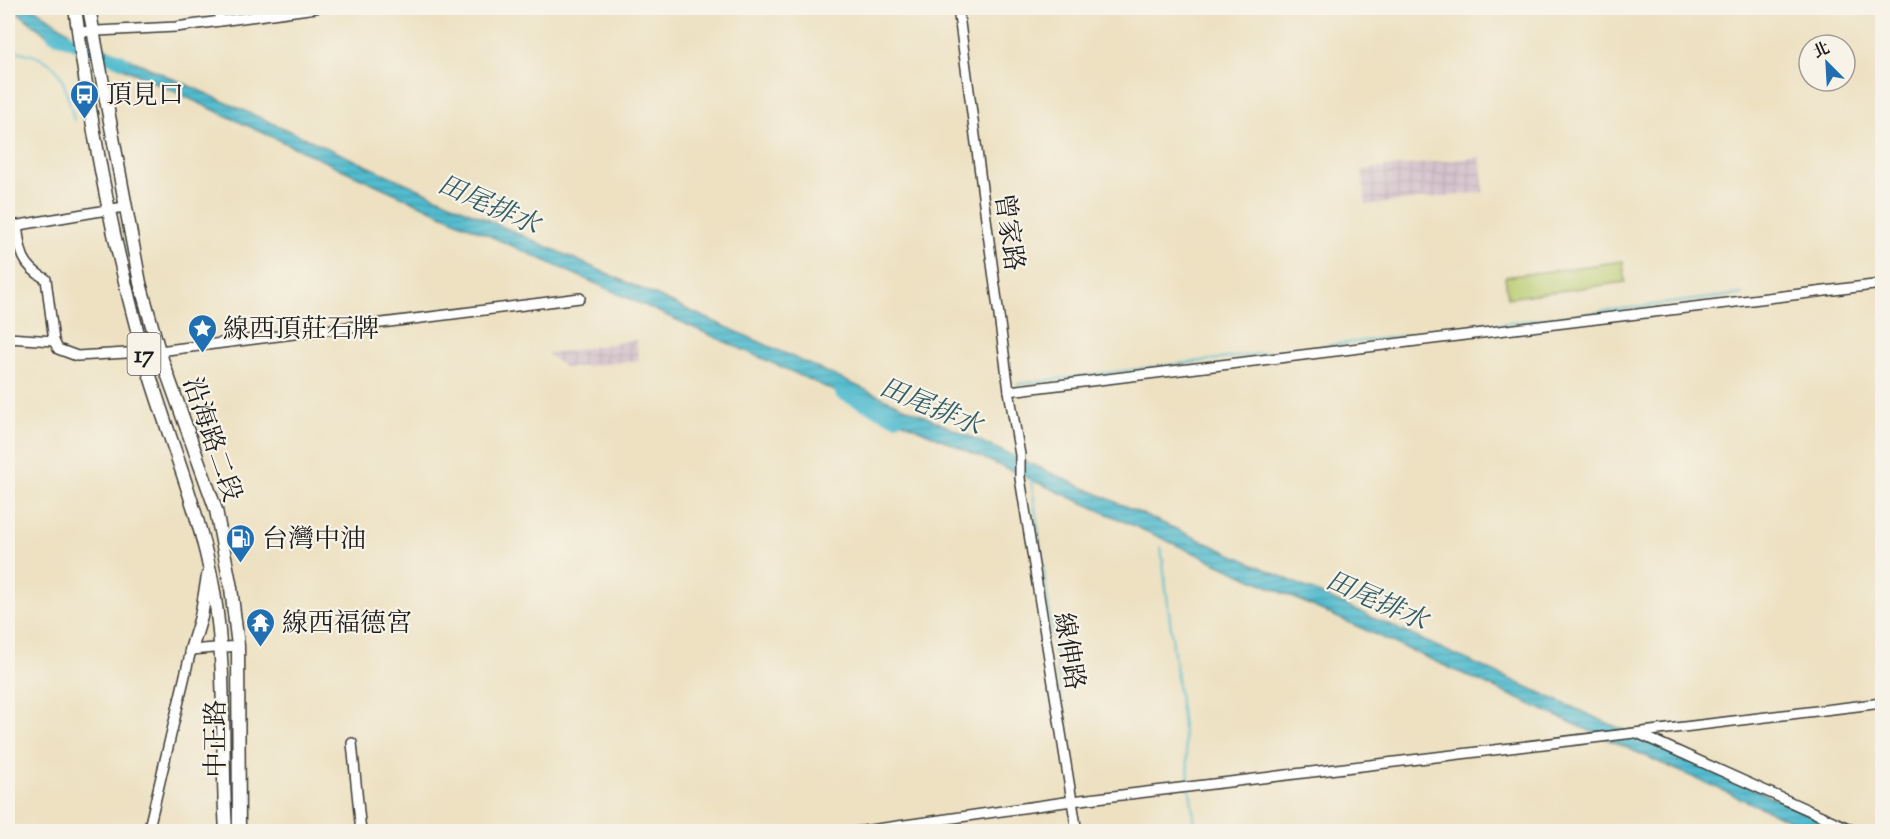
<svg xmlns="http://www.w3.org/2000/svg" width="1890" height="839" viewBox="0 0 1890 839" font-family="'Sorts Mill Goudy','Noto Serif TC',serif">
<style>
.industrial{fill:url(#industrial-grid)}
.grass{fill:#b7ca6e;stroke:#6a7345;stroke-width:1.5}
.water{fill:url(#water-rules);stroke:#376c76;stroke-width:1.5}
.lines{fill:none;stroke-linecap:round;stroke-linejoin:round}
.stream{stroke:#52bccf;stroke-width:2}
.river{stroke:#52bccf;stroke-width:14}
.minor-casing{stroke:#3b3a35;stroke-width:12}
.major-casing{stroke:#3b3a35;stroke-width:15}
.minor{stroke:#fff;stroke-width:9}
.major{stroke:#fff;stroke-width:12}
.labels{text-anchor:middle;stroke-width:4.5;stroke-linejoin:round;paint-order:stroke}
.shield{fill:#f7f3e8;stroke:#5e5c59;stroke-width:1.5}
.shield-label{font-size:24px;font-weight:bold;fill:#1c1c1c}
.poi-label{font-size:26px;fill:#1c1c1c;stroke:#f7f3e8;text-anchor:start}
.street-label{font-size:26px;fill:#1c1c1c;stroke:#f7f3e8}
.water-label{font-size:27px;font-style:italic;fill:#325c64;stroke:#f7f3e8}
</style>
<defs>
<pattern id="industrial-grid" width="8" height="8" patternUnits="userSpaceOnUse" patternTransform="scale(1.5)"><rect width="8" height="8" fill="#d1bdc9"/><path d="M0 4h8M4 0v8" fill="none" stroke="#b3a2ac"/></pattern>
<pattern id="water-rules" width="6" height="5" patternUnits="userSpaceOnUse" patternTransform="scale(1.5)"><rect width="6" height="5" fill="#52bccf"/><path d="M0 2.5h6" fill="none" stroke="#47a1b1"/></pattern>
</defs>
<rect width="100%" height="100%" fill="#f7f3e8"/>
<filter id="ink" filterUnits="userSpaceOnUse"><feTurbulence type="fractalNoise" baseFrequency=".0167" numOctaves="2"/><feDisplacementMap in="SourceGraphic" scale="12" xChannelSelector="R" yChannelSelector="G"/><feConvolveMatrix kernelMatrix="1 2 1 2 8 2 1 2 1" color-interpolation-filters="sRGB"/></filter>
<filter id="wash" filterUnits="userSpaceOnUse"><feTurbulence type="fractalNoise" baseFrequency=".008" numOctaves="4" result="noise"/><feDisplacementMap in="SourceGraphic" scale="24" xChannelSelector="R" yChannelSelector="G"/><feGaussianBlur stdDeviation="1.35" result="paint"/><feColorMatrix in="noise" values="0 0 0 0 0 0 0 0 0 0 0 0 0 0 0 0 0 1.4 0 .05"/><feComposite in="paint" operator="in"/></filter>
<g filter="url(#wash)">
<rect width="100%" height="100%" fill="#ede1c2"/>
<g class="industrial">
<path d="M1480,157L1484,192L1366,205L1362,170Z"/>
<path d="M636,340L639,360L566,368L547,354Z"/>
</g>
<path class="grass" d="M1623,261L1625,282L1508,298L1505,277Z"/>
<g class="water">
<path d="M13,8H34L69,32L71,46C47,38 32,24 13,8Z"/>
<path d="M105,48L1848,831H1814L1632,750L350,173L106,60Z"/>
</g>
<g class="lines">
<g class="stream">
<path d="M8,49C63,61 60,69 74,120"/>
<path d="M1018,384L1743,294"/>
<path d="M1031,478L1068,749"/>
<path d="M1161,547L1190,784"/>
<path d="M1190,790L1196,832"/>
</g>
<g class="river">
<path d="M53,34L122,61"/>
<path d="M842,393L896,418"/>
</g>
</g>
</g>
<g filter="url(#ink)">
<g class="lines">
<defs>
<g id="minor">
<path d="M218,8L220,21"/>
<path d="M958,8L1009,391L1020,455V478L1077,832"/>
<path d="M78,32L176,27L316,8"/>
<path d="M17,225C20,252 22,266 46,279L54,341L58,349L77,356L159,351L580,298"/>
<path d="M8,227L124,207"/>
<path d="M8,338L54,341"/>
<path d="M1009,391L1882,284"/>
<path d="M1637,733L1857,832"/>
<path d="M352,743L361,832"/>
<path d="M148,832L191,650L238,646"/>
<path d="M856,832L1072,801L1882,703"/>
</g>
<g id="major">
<path d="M75,8C90,122 112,238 142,349C165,431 200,508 214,592C227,671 221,752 226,832"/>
<path d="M89,8L140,283L159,351L216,510L231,588L238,646L239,832"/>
<path d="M191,650L201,617L208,576"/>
</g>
</defs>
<use href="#minor" class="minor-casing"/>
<use href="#major" class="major-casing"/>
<use href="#minor" class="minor"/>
<use href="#major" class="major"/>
</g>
</g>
<defs>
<symbol id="bus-pin" viewBox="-11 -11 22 30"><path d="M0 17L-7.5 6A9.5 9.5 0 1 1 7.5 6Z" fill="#1f6fb2" stroke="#f7f3e8"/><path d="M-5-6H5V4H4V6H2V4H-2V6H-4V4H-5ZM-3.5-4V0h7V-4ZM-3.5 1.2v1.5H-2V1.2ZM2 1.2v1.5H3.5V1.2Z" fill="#fff"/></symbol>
<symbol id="sight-pin" viewBox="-11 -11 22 30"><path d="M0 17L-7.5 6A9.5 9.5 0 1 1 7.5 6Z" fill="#1f6fb2" stroke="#f7f3e8"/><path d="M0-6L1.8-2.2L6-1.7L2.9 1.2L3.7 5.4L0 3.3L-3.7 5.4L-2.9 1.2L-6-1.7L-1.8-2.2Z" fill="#fff"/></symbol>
<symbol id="fuel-pin" viewBox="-11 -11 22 30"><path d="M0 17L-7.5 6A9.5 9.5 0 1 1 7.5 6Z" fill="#1f6fb2" stroke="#f7f3e8"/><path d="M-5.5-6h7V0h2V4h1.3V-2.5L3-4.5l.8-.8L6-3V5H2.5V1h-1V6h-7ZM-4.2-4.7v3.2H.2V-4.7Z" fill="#fff"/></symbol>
<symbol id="temple-pin" viewBox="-11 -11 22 30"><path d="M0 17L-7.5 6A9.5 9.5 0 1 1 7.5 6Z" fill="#1f6fb2" stroke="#f7f3e8"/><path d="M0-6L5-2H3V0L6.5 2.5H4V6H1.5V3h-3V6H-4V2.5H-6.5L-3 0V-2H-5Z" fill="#fff"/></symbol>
</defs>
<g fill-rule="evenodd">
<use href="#bus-pin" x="68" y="78" width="33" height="45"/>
<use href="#sight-pin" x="186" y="312" width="33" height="45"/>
<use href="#fuel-pin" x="224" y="522" width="33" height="45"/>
<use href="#temple-pin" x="244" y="606" width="33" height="45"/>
</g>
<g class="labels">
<rect class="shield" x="127.5" y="333" width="33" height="42" rx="4.5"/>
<g class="shield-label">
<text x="144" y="362">17</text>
</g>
<g class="poi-label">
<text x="106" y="103">頂見口</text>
<text x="223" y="337">線西頂莊石牌</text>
<text x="262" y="547">台灣中油</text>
<text x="282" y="631">線西福德宮</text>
</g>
<g class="street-label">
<text transform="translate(1010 232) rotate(82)" y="9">曾家路</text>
<text transform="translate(213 439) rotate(71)" y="9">沿海路二段</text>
<text transform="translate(1070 651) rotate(81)" y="9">線伸路</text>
<text transform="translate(215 739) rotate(-90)" y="9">中正路</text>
</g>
<g class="water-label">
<text transform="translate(489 204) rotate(24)" y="9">田尾排水</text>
<text transform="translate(931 406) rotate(23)" y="9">田尾排水</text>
<text transform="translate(1377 600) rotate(24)" y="9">田尾排水</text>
</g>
</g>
<rect width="1890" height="839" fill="none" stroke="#f7f3e8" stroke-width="30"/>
<g transform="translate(1827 63) rotate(336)"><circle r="28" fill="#f7f3e8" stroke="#9f9d96" stroke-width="1.5"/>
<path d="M0-4.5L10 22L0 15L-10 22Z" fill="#1f6fb2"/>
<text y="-9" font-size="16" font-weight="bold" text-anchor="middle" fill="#1c1c1c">北</text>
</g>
</svg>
